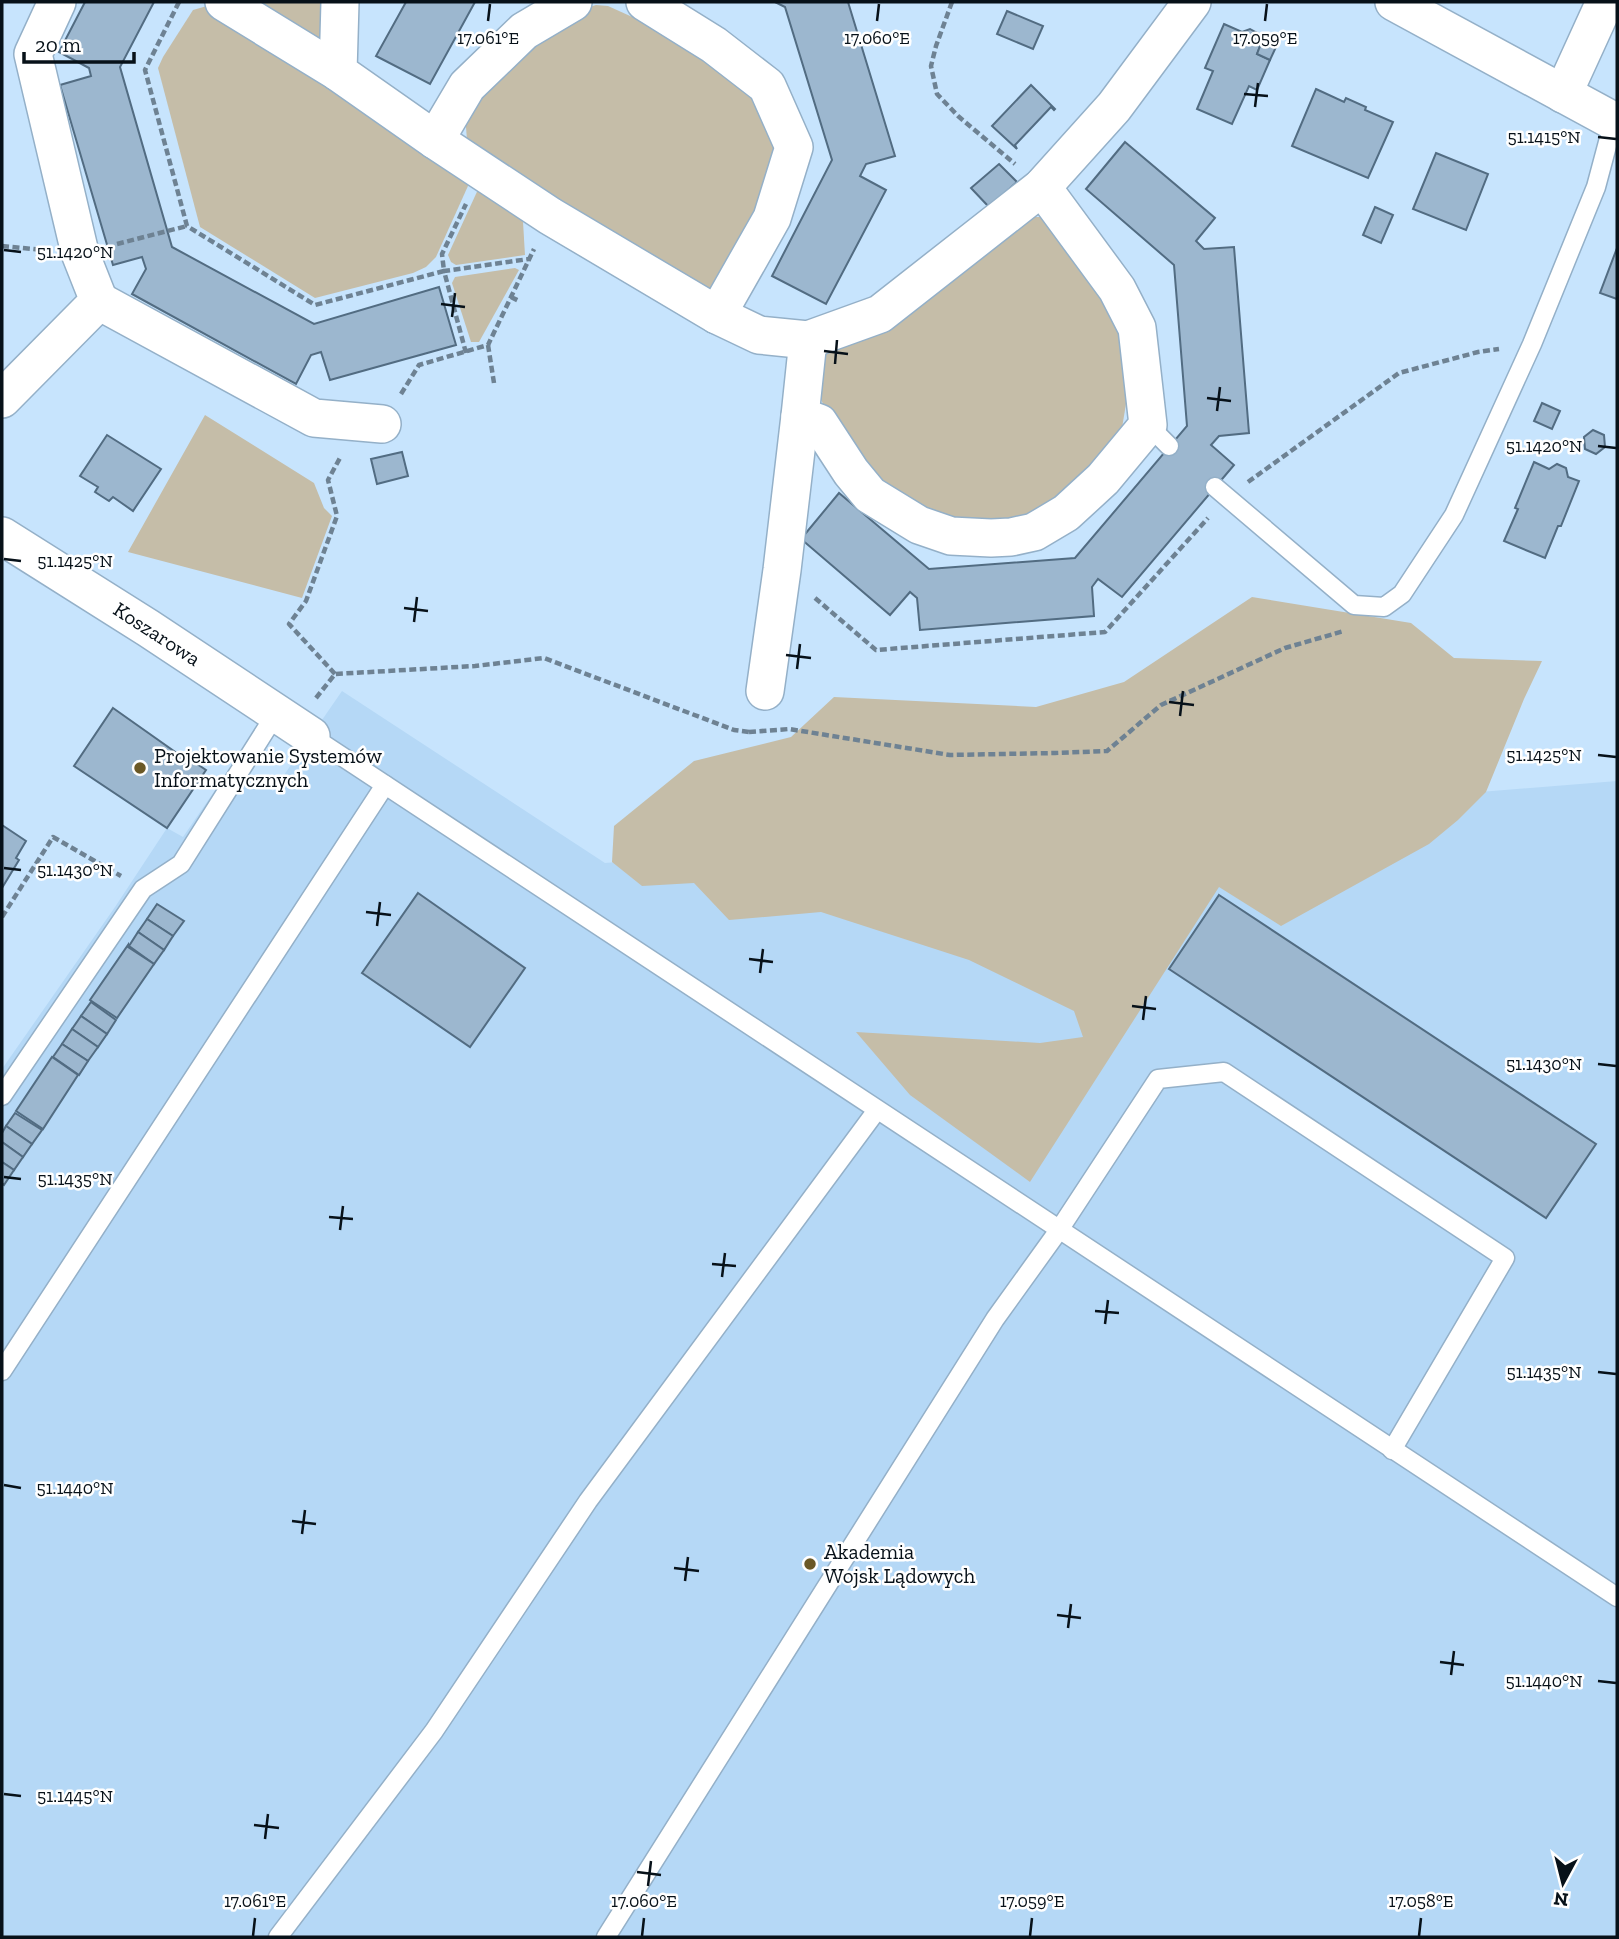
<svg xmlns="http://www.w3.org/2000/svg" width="1619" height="1939" viewBox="0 0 1619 1939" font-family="'Zilla Slab',serif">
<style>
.built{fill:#b5d8f6}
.green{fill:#c5bda8}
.building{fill:#9cb7cf;stroke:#526c82;stroke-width:2}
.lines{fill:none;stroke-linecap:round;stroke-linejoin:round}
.service-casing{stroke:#94b0c8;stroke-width:21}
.minor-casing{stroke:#94b0c8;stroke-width:40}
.path{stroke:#6e8293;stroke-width:4.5;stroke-dasharray:7 3.5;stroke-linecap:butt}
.service{stroke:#fff;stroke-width:18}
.minor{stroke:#fff;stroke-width:37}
.ticks{fill:none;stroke:#071119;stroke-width:2.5}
.poi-dot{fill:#6a5826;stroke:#fff;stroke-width:2.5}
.labels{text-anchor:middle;stroke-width:5;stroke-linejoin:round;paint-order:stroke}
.street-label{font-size:21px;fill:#071119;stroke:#fff}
.poi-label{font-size:21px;fill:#071119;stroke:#fff;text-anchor:start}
.ticks-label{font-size:18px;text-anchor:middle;fill:#071119;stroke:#fff;stroke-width:5;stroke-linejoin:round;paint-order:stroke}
</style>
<rect width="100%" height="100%" fill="#c7e4fd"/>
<path class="built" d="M342,691L605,863L1617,781V1937H2V1069L115,907L167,828L183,837L233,764L273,791Z"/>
<g class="green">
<path d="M244,2H328V47Z"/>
<path d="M596,5L608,6L639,20L737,74L777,132V163L756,228L707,296L606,242L467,140L465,114L476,93L574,12Z"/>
<path d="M207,6L472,177L436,257L426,267L413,273L315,298L200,227L158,68L163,57L193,10Z"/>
<path d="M481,183L515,205L523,222L525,255L456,265L451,262L448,255Z"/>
<path d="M1024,217H1041L1059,229L1121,313L1130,380L1120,440L1058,506L1010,526L965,525L922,513L876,485L841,439L814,386L818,349Z"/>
<path d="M515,268L519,270L479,342H471L452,283L455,277Z"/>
<path d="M205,415L314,483L324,508L332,516L302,598L128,552Z"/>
<path d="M1252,597L1411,623L1454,658L1542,661L1524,699L1486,792L1458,820L1429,844L1281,926L1219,887L1030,1182L910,1095L856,1032L1040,1043L1083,1037L1074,1011L969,960L821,912L729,920L694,883L642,886L612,862L614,826L694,761L791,737L834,697L1036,707L1124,682Z"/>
</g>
<g class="building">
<path d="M85,2H154L120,67L172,247L314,324L439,287L456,345L330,380L321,352L311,355L296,384L132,294L146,269L142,257L113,265L60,85L91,76L89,68L59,52Z"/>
<path d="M406,2H475L430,84L376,56Z"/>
<path d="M775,2H848L895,156L866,164L860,176L886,190L826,304L772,276L832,160L785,7Z"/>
<path d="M1007,11L1043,26L1033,49L997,34Z"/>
<path d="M1224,24L1242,32L1250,29L1259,34L1262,41L1257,54L1270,60L1257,90L1249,86L1232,124L1197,109L1213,71L1205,68Z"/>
<path d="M1262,41L1276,47L1270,60L1257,54Z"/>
<path d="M1031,85L1055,109L1054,110L1051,107L1015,145L1017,149L992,126Z"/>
<path d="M1316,89L1344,102L1346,98L1366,107L1365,110L1393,122L1368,178L1292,146Z"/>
<path d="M1125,142L1215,218L1196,241L1204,249L1234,247L1249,433L1219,436L1211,445L1234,465L1122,597L1098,579L1092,587L1094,616L920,630L917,598L910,592L890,615L801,539L839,493L929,569L1075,558L1187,426L1174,265L1086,189Z"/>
<path d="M1436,153L1488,174L1466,230L1413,209Z"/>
<path d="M999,164L1017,182L989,207L971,188Z"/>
<path d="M1375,207L1393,215L1381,243L1363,235Z"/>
<path d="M1617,248V299L1600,293Z"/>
<path d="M1542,403L1560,411L1552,429L1534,421Z"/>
<path d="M1593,430L1604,435L1605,447L1596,454L1585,449L1584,437Z"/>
<path d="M107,435L161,469L133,511L113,497L109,501L95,492L98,487L80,476Z"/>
<path d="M402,452L408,476L377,484L371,459Z"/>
<path d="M1534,462L1549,469L1557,464L1566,468L1568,477L1579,481L1561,526H1558L1545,558L1504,541L1518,509L1515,508Z"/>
<path d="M113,708L181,756L182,754L206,770L167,828L74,766Z"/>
<path d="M2,825L26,841L16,858L19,860L2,888Z"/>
<path d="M418,893L525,968L470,1047L362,973Z"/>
<path d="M1219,895L1596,1144L1546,1218L1169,969Z"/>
<path d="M157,904L184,921L173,936L147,919Z"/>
<path d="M147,919L173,936L164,950L138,932Z"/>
<path d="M138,932L164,950L154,964L129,946Z"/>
<path d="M128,945V947L154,964L117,1018L90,1000Z"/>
<path d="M91,1002L116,1020L107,1034L81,1016Z"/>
<path d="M81,1016L107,1034L98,1047L72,1029Z"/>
<path d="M72,1029L98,1047L88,1061L62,1044Z"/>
<path d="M62,1044L88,1061L79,1075L53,1057Z"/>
<path d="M52,1057L78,1075L43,1129L16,1111Z"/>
<path d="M15,1113L42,1130L32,1144L6,1126Z"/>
<path d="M6,1126L32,1144L23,1157L2,1142V1133Z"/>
<path d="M2,1142L23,1157L14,1170L2,1162Z"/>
<path d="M2,1162L14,1170L4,1185L2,1183Z"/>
</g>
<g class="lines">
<defs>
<g id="service">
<path d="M1148,425L1169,446"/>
<path d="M1215,487L1354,605L1384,607L1402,594L1454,515L1532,344L1596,187L1608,142L1617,124"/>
<path d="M311,736L1617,1597"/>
<path d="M2,1096L143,889L181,864L277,712"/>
<path d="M2,1371L385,785"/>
<path d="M278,1937L434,1731L588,1501L877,1110"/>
<path d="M606,1937L995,1319L1059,1230L1158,1079L1224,1072L1505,1258L1392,1450"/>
</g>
<g id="minor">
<path d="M224,2L338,72"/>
<path d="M340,2L338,72L435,140L550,216L717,315L759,335L808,340L880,314L1042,187L1114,107L1192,2"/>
<path d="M645,2L714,45L767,86L794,147L772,218L717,315"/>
<path d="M1394,2L1617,123"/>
<path d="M1563,94L1605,2"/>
<path d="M435,140L467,86L524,31L573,2"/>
<path d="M99,301L314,418L382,424"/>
<path d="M808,340L800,416L819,423L851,472L870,495L919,525L951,536L991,538L1011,537L1034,532L1066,513L1103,479L1148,425L1137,328L1117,289L1042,187"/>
<path d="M2,399L99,301L80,253L33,54L57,2"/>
<path d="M2,536L148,628L311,736"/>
<path d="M765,691L782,570L800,416"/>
</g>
</defs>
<use href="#service" class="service-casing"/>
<use href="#minor" class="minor-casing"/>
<g class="path">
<path d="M179,2L145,70L187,226L315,305L444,271L442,254L466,204"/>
<path d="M952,2L936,46L931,66L937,94L958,116L1015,164"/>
<path d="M117,244L187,226"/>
<path d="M2,246L43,250"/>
<path d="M511,297L519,301"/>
<path d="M488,345L494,383"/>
<path d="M466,353L444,271L529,259"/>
<path d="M401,394L419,365L488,345L534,249"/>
<path d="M1248,482L1399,373L1478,352L1499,349"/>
<path d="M815,598L876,650L1105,632L1208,518"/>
<path d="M335,674L289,624L306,601L337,516L328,480L341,456"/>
<path d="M316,698L335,674L475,666L544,658L734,730L749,732V730"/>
<path d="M749,732L789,729L950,755L1055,753L1107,751L1161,705L1285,648L1344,631"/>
<path d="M2,917L53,837L121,876"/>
</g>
<use href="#service" class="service"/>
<use href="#minor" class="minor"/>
</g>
<path class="ticks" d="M488,21L490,4M877,21L879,4M1265,21L1267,4M1244,94L1268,96M1255,107L1258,83M1598,137L1616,139M4,250L21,252M441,304L465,307M452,317L455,293M824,351L848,354M835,364L837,340M1207,398L1231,401M1217,411L1220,387M1598,446L1616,448M4,559L21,561M404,608L428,611M414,622L417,597M786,655L811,658M797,669L800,644M1169,702L1194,705M1180,716L1183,691M1598,755L1616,757M4,868L21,870M366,912L391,915M377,926L380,902M749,959L773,962M760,973L763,949M1132,1006L1156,1009M1143,1020L1146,996M1598,1064L1616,1066M4,1177L21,1179M329,1217L353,1219M340,1230L343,1206M712,1264L736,1266M722,1277L725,1253M1095,1311L1119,1313M1105,1324L1108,1300M1598,1372L1616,1374M4,1485L21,1488M292,1521L316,1524M302,1534L305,1510M674,1568L699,1571M685,1581L688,1557M1057,1615L1081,1618M1068,1628L1071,1604M1440,1662L1464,1665M1451,1675L1454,1651M1598,1681L1616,1683M4,1794L21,1796M254,1825L279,1828M265,1839L268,1814M637,1872L661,1875M648,1886L651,1861M253,1936L255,1918M642,1936L644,1918M1030,1936L1032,1918M1419,1936L1421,1918"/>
<g class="poi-dot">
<circle cx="140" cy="768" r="7"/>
<circle cx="810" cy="1564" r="7"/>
</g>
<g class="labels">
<g class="street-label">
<text transform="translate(157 634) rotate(33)" y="7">Koszarowa</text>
</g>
<g class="poi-label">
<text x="154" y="763">Projektowanie Systemów<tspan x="154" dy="24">Informatycznych</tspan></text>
<text x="824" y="1559">Akademia<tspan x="824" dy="24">Wojsk Lądowych</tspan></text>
</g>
</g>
<g class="ticks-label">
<text x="488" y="44">17.061°E</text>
<text x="877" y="44">17.060°E</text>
<text x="1265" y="44">17.059°E</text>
<text x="1544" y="143">51.1415°N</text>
<text x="75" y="258">51.1420°N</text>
<text x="1544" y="452">51.1420°N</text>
<text x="75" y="567">51.1425°N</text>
<text x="1544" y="761">51.1425°N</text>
<text x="75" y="876">51.1430°N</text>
<text x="1544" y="1070">51.1430°N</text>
<text x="75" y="1185">51.1435°N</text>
<text x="1544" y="1378">51.1435°N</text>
<text x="75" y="1494">51.1440°N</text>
<text x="1544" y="1687">51.1440°N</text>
<text x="75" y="1802">51.1445°N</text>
<text x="255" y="1907">17.061°E</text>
<text x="644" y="1907">17.060°E</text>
<text x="1032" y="1907">17.059°E</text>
<text x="1421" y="1907">17.058°E</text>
</g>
<rect width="1619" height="1939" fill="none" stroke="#071119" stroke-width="7"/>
<g transform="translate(1563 1883) rotate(187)" stroke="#ffffff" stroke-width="5" paint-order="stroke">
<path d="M0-5L12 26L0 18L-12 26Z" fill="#071119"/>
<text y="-10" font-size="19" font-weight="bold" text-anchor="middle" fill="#071119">N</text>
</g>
<path d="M24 52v10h110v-10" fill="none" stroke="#071119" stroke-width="3.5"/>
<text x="35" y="52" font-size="21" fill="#071119" stroke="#ffffff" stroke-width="5" paint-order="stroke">20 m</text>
</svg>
